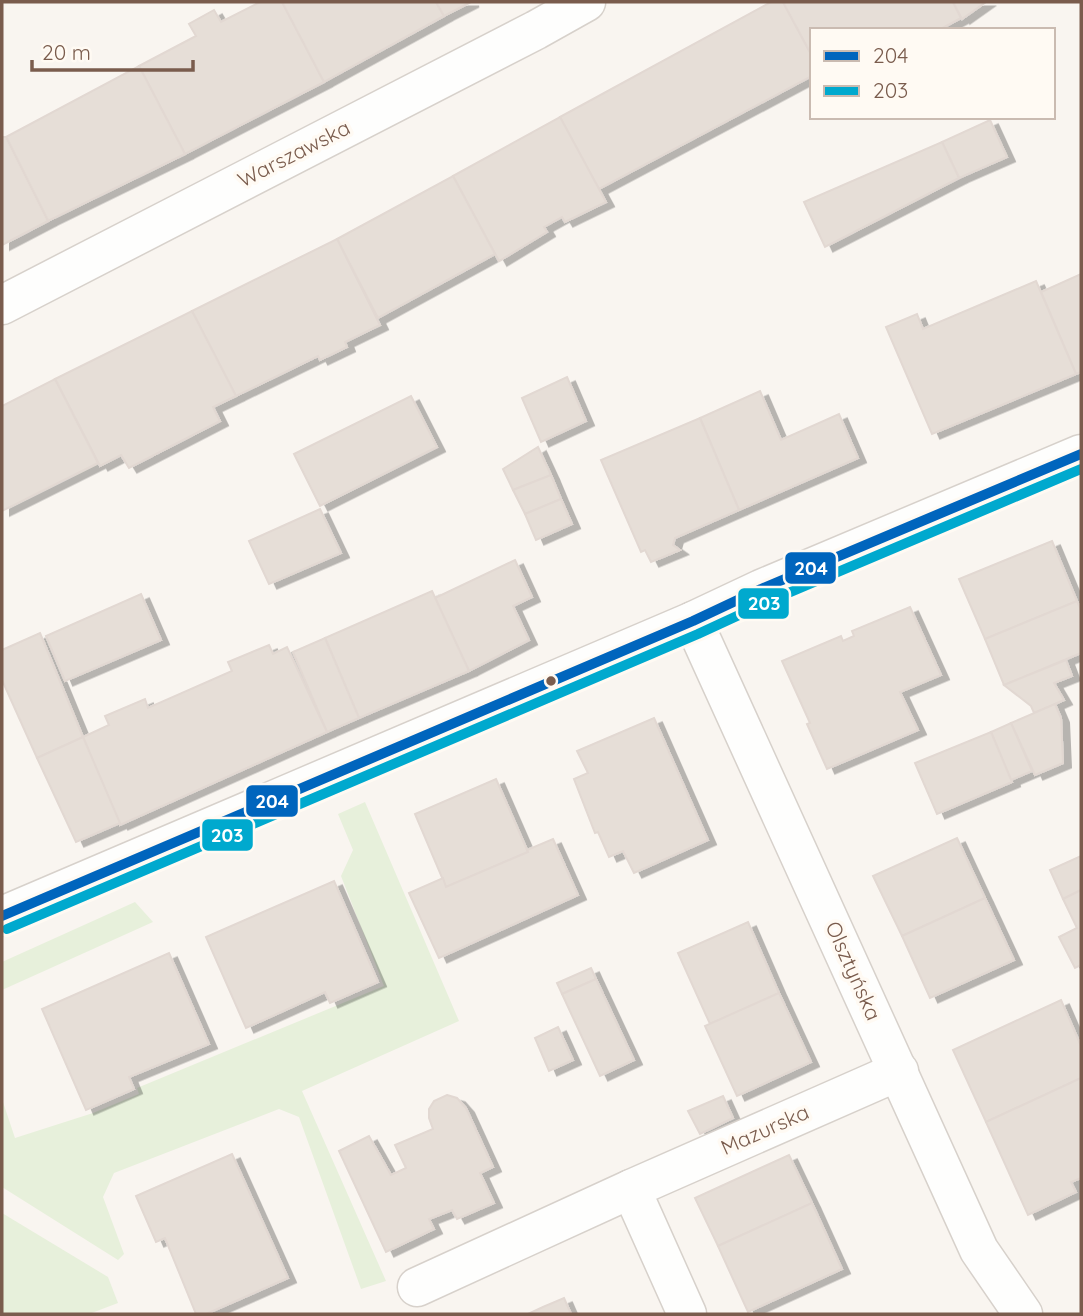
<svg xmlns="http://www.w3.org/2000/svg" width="1083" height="1316" viewBox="0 0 1083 1316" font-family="Quicksand,sans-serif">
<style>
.green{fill:#e7f0db}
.building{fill:#e6ded7;stroke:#e2d8d2;stroke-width:2;filter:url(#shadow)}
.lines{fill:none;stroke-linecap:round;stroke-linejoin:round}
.minor-casing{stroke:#d7d1cb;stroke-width:41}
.minor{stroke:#fefefd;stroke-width:38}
.bus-1-casing{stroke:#fffaf3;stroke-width:16}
.bus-2-casing{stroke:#fffaf3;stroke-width:16}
.bus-1{stroke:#0065bd;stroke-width:10}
.bus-2{stroke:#00a9ce;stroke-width:10}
.bus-dot{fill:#7a5c4d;stroke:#fffaf3;stroke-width:2.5}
.labels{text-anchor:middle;stroke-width:7;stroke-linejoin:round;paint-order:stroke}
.street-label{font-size:21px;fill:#7a5c4d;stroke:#fffaf3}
.line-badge{stroke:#fffaf3;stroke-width:2.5}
.badge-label{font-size:19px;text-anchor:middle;font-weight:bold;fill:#fff}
</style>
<defs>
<filter id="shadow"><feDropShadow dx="8" dy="4.5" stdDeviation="0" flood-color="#0004"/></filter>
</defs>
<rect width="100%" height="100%" fill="#f9f5f0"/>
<g class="green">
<path d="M365,802L459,1021L302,1091L386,1281L361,1289L299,1117L279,1109L114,1173L103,1197L124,1254L118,1260L2,1187V1099L15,1138L93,1113L139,1094L137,1088L384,986L341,876L353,850L338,814Z"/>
<path d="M135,902L153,922L2,990V962Z"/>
<path d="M2,1213L108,1277L118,1303L89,1314H2Z"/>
</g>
<g class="building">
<path d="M260,2H282L324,82L185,154L139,66L196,36L189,24L214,10L221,22Z"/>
<path d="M282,2H436L444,16L324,82Z"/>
<path d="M436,2H471L444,16Z"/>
<path d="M771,2H783L812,56V76L599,189L560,117Z"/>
<path d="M783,2H953L961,18L939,30H812V56Z"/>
<path d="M953,2H986L962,19Z"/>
<path d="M139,66L185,154L48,221L6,137Z"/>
<path d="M560,117L606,202L565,222L562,217L544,227L547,232L499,261L453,176Z"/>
<path d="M990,120L1007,157L959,178L942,142Z"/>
<path d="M2,137H6L48,221L2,245Z"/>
<path d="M942,142L959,178L825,247L804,202Z"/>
<path d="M453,176L495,254L378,318L337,239Z"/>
<path d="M337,239L380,325L345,342L347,347L320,360L318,356L236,396L192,311Z"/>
<path d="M1081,274V372L1076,374L1041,292Z"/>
<path d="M1036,281L1076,374L932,434L886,327L917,314L923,329Z"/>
<path d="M192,311L236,396L213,407L220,421L129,468L121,455L100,466L55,379Z"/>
<path d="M567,377L586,421L541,442L522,398Z"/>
<path d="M55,379L98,463L2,511V406Z"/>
<path d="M760,391L781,440L839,414L858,458L739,510L700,418Z"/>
<path d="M411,396L437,447L320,506L294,454Z"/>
<path d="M700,418L739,510L675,538L673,545L680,550L651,562L645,550L641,552L601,460Z"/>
<path d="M538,447L551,475L513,490L503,469Z"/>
<path d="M551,475L561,499L525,514L513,490Z"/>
<path d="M561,499L572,524L536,540L525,514Z"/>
<path d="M320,509L341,553L269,584L249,541Z"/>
<path d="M1052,541L1077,601L985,639L959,579Z"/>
<path d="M515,560L532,597L513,606L529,640L469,671L435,598Z"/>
<path d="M432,591L469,671L359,718L325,638Z"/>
<path d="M141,594L161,640L65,681L46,636Z"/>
<path d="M1077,601L1081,610V653L1004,685L985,639Z"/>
<path d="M910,607L941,675L900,692L918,730L827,769L807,724L810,723L782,661L841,636L843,641L854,636L852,631Z"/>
<path d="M40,633L83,737L37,758L2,680V650Z"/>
<path d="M325,638L359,718L327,732L293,652Z"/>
<path d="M269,645L273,654L287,647L327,732L120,825L83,737L109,725L105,716L145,699L148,708L232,671L228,662Z"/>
<path d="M1066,660L1072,676L1054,683L1064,700L1055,704L1034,713L1031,706L1004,685Z"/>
<path d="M1055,704L1061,718L1063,763L1035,775L1011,723Z"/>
<path d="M654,718L708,840L634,873L623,851L609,857L598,832L595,833L574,779L588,773L577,751Z"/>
<path d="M1011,723L1032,771L1011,780L991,732Z"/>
<path d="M991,732L1012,782L937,814L915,763Z"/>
<path d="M83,737L120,823L76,842L37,758Z"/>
<path d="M496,779L528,852L446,887L415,814Z"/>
<path d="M957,838L985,898L902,936L873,876Z"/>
<path d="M553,839L578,895L439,958L409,893L443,878L446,887L528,852L527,850Z"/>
<path d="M1081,856V890L1063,899L1050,870Z"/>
<path d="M334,881L378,982L330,1003L325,992L246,1028L206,937Z"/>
<path d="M1081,890V965L1075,968L1059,937L1077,928L1063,899Z"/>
<path d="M985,898L1014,960L930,998L902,936Z"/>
<path d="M748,922L779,993L710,1024L678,953Z"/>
<path d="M169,953L209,1044L129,1077L134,1089L86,1110L42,1009Z"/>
<path d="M591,968L596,979L562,994L557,983Z"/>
<path d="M596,979L634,1060L600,1076L562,994Z"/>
<path d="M779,993L811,1062L737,1096L705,1026Z"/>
<path d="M1061,1000L1081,1046V1078L986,1122L953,1050Z"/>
<path d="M558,1027L573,1060L549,1071L535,1038Z"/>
<path d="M1081,1078V1178L1071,1182L1076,1192L1028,1215L986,1122Z"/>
<path d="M447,1095L457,1098L466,1108L493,1167L480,1173L494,1203L457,1219L452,1210L429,1219L434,1229L386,1252L339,1151L369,1136L391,1175L406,1168L395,1145L433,1129L429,1118V1109L434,1101Z"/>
<path d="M723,1096L733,1118L700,1134L688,1111Z"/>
<path d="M232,1154L288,1278L206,1314H196L165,1238L156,1242L136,1196Z"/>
<path d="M789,1155L812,1203L718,1246L695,1198Z"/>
<path d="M812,1203L842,1269L748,1312L718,1246Z"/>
<path d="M564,1298L571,1314H528L543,1307Z"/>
</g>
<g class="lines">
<defs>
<g id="minor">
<path d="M2,305L536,30L586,2"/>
<path d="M693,621L979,1250L1023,1314"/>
<path d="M2,916L693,621L761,589L1081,454"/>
<path d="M417,1287L631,1189"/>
<path d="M687,1314L631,1189L899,1071"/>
</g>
</defs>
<use href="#minor" class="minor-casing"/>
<use href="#minor" class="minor"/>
<defs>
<path id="bus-1" d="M2,916L693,621L761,589L1081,454"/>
<path id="bus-2" d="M7,929L698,634L767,602L1081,469"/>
</defs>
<use href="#bus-1" class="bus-1-casing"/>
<use href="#bus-2" class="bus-2-casing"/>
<use href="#bus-1" class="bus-1"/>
<use href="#bus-2" class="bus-2"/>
</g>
<circle class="bus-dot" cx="551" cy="681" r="6"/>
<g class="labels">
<g class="street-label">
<text transform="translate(294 154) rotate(-27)" y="7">Warszawska</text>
<text transform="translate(853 971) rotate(66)" y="7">Olsztyńska</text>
<text transform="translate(765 1130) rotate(-24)" y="7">Mazurska</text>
</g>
</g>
<g class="line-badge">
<rect x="784" y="551" width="53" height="34" rx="7" fill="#0065bd"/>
<rect x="737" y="587" width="53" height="33" rx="7" fill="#00a9ce"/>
<rect x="245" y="784" width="54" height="34" rx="7" fill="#0065bd"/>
<rect x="201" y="818" width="53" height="34" rx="7" fill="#00a9ce"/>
</g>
<g class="badge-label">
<text x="811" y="575">204</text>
<text x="764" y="610">203</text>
<text x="272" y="808">204</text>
<text x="227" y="842">203</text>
</g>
<rect width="1083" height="1316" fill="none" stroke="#7a5c4d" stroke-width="7"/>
<rect x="810" y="28" width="245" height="91" fill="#fffaf3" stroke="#cabbb1" stroke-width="2"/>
<rect x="824" y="51" width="35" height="10" fill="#0065bd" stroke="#cabbb1" stroke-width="2"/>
<text x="873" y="63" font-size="21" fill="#7a5c4d">204</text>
<rect x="824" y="86" width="35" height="10" fill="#00a9ce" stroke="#cabbb1" stroke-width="2"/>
<text x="873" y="98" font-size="21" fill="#7a5c4d">203</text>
<path d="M32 60v10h161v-10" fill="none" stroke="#7a5c4d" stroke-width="3.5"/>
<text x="42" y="60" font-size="21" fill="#7a5c4d" stroke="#fffaf3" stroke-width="5" paint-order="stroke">20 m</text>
</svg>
